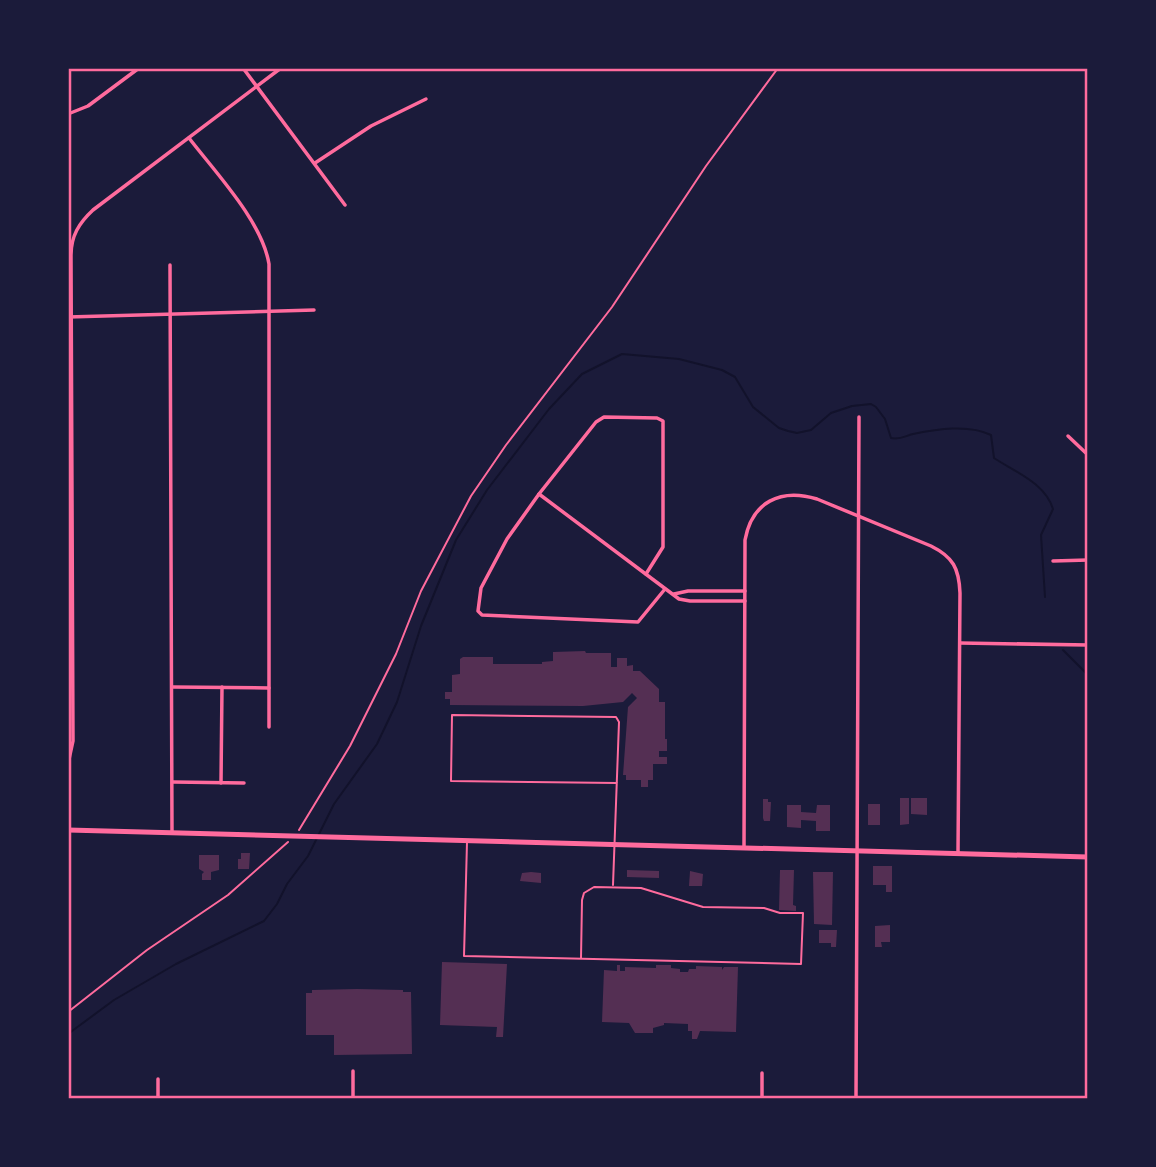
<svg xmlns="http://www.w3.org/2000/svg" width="1156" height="1167" viewBox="0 0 1156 1167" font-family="'Roboto Serif',serif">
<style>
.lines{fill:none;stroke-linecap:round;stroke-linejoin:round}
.stream{stroke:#12122b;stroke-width:2}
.building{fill:#542f53}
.path{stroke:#ff6b9d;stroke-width:2}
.service{stroke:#ff6b9d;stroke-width:2}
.minor{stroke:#ff6b9d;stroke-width:3.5}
.primary{stroke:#ff6b9d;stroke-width:5}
.neatline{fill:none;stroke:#ff6b9d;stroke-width:2.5}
</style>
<rect width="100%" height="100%" fill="#1b1b3a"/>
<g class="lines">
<g class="stream">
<path d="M1063,650L1088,675"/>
<path d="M68,1034L114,1000L176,964L264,921L277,904L287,884L308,856L334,804L377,744L397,702L421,626L456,540L487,490L549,409L582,374L622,354L679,359L722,370L735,377L753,407L779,428L788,431L797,433L811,430L831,413L852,406L871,404L876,407L885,419L891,438C900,440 905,436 913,434C937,429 969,424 991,435L994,458C1015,472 1045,483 1053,509L1041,535L1045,597"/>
</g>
</g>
<g class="building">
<path d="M585,651L586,653H611V667H617V658H627V666L633,665V671H640L659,689V702H665V739H667V751H659V757H667V764H653V780H648V787H641V780H626V775H623L628,707L637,698L632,693L623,702L583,706L450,705V699H445V692H452V675L460,674V659L463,657H493V664H542V662L553,661V652Z"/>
<path d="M900,798H909V824L900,825Z"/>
<path d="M911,798H927V815L911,814Z"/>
<path d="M763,799H768V802H771L770,821H764L763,818Z"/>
<rect x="868" y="804" width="12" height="21"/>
<path d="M787,805H801V812L816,813L817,805H830V831H816V821L801,820V828L787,827Z"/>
<path d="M241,853H250L249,869H238V859H241Z"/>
<path d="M199,855H219V870L211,872V880H202V874L204,872L199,869Z"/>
<path d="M873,866H892V892H886V885H873Z"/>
<path d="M627,870L659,871V878L627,877Z"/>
<path d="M780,870H794L793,905L796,906V911L779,910Z"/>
<path d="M690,871L703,874L702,886H689Z"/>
<path d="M531,872L541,873V883L520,881L522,873Z"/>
<path d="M813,872H833L832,925L814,924Z"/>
<path d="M890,925V942H881L882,947H875V926Z"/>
<path d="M819,930H837L836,947H831V943H819Z"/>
<path d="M442,962L507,964L503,1037H496L497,1027L440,1025Z"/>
<path d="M617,965H620V971H625V967L656,968V965H671V968L680,969V972H688L689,969H696V966L722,967V970L724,967H738L736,1032L700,1031L697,1039H692V1031H688V1024L664,1023V1025L653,1028V1033H635L629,1023L602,1022L604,970L617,971Z"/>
<path d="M357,989L403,990V992H411L412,1054L334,1055V1035H306V993H312V990Z"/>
</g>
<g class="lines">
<g class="path">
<path d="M299,830L350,746L396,654L421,591L471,496L506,445L612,307L706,166L778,68"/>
<path d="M68,1012L147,950L228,895L288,842"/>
</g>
<g class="service">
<path d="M467,842L464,956L801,964L803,913H780L764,908L703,907L641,888L594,887L584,893L582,900L581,958"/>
<path d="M613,885L619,722L616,717L452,715L451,781L617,783"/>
</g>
<g class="minor">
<path d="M243,68L345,205"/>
<path d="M68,114L88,106L139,68"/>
<path d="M189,138C215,172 262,221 269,264V727"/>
<path d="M315,163L371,126L426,99"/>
<path d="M170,265L172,832"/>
<path d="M68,317L314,310"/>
<path d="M1068,436L1088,455"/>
<path d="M539,494L679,599L690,601H745"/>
<path d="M1053,561L1088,560"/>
<path d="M646,574L663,547V421L657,418L604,417L596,422L539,494L507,539L481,588L478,611L482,615L638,622L665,589"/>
<path d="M674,594L688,591H745"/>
<path d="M960,643L1088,645"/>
<path d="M173,687L269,688"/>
<path d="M68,764L73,741L71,255C71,236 79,223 93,210L281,68"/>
<path d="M173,782L244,783"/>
<path d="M221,783L222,687"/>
<path d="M744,848L745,540C752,502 780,488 817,499L931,546C953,557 959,568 960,593L958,853"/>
<path d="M353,1071V1099"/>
<path d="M158,1079V1099"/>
<path d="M762,1099V1073"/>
<path d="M856,1099L859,417"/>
</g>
<path class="primary" d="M68,830L1088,857"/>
</g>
<rect width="1156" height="1167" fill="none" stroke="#1b1b3a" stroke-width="140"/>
<rect x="70" y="70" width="1016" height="1027" class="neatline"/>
</svg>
